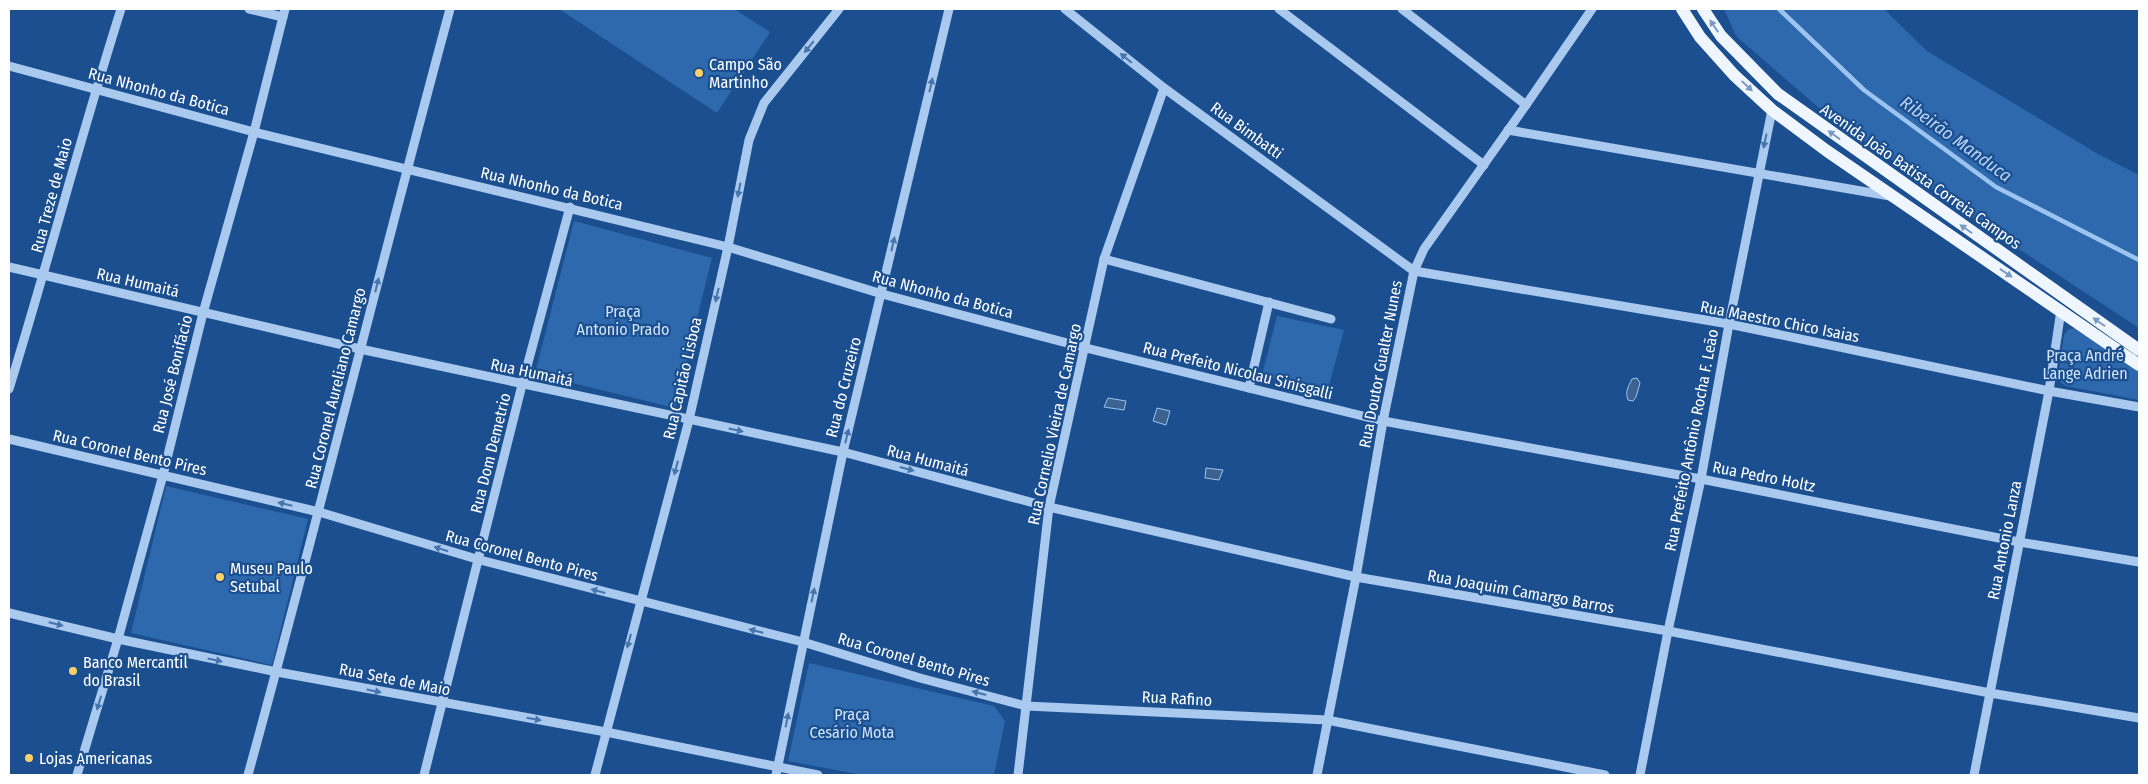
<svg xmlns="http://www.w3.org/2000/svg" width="2148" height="784" viewBox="0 0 2148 784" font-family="'Fira Sans Condensed',sans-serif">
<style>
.green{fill:#2e69ad}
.water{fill:#3c6290;stroke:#9cc4f0}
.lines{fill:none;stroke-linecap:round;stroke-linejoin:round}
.stream{stroke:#9cc4f0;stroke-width:4.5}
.minor{stroke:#a9c9ee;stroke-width:9}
.major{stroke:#f0f6ff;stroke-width:12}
.oneway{fill:#7b9ac1}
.oneway2{fill:#4674ac}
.poi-dot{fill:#ffd166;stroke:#1b4f8f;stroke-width:2}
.labels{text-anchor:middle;stroke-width:4.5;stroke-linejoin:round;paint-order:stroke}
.poi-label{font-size:16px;fill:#fff;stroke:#1b4f8f;text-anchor:start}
.street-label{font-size:16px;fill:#fff;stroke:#1b4f8f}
.park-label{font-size:16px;fill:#cfe3fa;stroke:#1b4f8f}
.water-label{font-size:18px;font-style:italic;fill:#b5d3f5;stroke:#1b4f8f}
</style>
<rect width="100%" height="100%" fill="#1b4f8f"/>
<g class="green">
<path d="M559,9H734L770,32L717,113Z"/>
<path d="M1724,9H1884L1927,51L2098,154L2139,175V328L1999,236L1826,114L1736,36Z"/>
<path d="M574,221L712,258L675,408L535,374Z"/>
<path d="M1277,316L1344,330L1327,393L1262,375Z"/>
<path d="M2076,328L2139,372V400L2066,386L2061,383L2058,375L2064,335L2069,329Z"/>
<path d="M166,486L308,519L272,665L131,633Z"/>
<path d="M809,663L994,706L1005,721L994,775H862L788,761Z"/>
</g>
<g class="water">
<path d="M1637,378L1640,383L1636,397L1633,401L1628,400C1625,392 1628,387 1632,379Z"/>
<path d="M1108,398L1126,401L1124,410L1104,407Z"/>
<path d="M1157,408L1170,411L1166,425L1153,421Z"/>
<path d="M1206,468L1223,470L1219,480L1205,478Z"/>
</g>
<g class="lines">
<path class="stream" d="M1779,9L1864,90L1996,187L2139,260"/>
<g class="minor">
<path d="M249,9L283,17"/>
<path d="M1065,9L1164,88L1414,271L1729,324L2049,391L2139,407"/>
<path d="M1279,9L1484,165"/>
<path d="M1402,9L1526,105"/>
<path d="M9,66L254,132L728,247L882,294L1086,348L1383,421L1701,479L2019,542L2139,562"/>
<path d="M1508,130L1890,196"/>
<path d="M1104,259L1331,319"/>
<path d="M9,267L360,349L843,452L1049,507L1356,577L1668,631L1990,693L2139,718"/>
<path d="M1249,388L1269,302"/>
<path d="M9,389C48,263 81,135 121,9"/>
<path d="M9,439L319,512L480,560L803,642L920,678L1026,706L1327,720L1605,775"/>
<path d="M9,613L118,639L277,672L606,732L818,775"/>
<path d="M77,775L118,639L163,475L203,313L254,132L285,9"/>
<path d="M248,775C318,520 381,264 450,9"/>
<path d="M424,775L522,385L570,207"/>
<path d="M595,775L689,420L728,247L749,140L764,103L839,9"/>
<path d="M776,775L843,452L949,9"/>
<path d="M1018,775L1049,507L1104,259L1164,88"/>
<path d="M1317,775L1356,577L1383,421L1414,271L1424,249L1526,105L1592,9"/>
<path d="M1640,775L1668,631L1701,479L1729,324L1772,110"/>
<path d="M1974,775L2049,391L2061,310"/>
</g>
<g class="major">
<path d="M1682,9L1700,37L1734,75L1772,110L1827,151L2139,365"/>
<path d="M1703,9L1721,36L1778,94L2139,350"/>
</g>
</g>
<defs><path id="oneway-solid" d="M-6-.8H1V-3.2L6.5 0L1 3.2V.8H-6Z" transform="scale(1.25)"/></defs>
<g class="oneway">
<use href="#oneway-solid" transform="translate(1714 26) rotate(-124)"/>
<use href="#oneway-solid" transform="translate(1747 86) rotate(43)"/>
<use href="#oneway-solid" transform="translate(1834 135) rotate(-144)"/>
<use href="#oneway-solid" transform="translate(1966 229) rotate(-145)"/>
<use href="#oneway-solid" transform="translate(2006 273) rotate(34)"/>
<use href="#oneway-solid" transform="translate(2099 322) rotate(-145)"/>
</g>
<g class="oneway2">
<use href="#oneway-solid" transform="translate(809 47) rotate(129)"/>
<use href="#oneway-solid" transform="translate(1126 58) rotate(-141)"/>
<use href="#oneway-solid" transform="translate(931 85) rotate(-77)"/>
<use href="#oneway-solid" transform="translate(1765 141) rotate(102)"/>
<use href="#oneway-solid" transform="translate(739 190) rotate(101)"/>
<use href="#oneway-solid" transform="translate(893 244) rotate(-77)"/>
<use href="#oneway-solid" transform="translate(377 285) rotate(-76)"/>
<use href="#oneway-solid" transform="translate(717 295) rotate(103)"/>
<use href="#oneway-solid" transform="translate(736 430) rotate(12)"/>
<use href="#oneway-solid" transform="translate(847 436) rotate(-76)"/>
<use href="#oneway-solid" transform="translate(676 468) rotate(105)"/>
<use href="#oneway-solid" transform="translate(907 469) rotate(15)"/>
<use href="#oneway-solid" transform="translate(285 504) rotate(-167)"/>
<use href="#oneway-solid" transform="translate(441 549) rotate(-163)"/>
<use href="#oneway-solid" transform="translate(598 591) rotate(-165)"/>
<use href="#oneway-solid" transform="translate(813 595) rotate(-78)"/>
<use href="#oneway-solid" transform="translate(56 624) rotate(14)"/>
<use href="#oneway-solid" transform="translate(756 631) rotate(-166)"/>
<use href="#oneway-solid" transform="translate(629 641) rotate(105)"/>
<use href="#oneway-solid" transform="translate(215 660) rotate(12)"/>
<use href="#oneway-solid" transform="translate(374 691) rotate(11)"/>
<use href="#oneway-solid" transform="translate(979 693) rotate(-165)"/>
<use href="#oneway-solid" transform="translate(99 703) rotate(107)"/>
<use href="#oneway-solid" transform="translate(534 719) rotate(10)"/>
<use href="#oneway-solid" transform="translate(787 720) rotate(-79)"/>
</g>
<g class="poi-dot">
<circle cx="699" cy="73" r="5"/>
<circle cx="220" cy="577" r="5"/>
<circle cx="73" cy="671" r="5"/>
<circle cx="29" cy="758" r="5"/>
</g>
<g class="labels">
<g class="poi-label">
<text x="709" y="70">Campo São<tspan x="709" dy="18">Martinho</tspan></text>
<text x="230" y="574">Museu Paulo<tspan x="230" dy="18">Setubal</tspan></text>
<text x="83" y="668">Banco Mercantil<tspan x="83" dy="18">do Brasil</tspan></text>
<text x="39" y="764">Lojas Americanas</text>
</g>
<g class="street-label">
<text transform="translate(159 91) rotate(15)" y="6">Rua Nhonho da Botica</text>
<text transform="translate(1247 130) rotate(36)" y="6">Rua Bimbatti</text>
<text transform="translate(1921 176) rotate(35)" y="6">Avenida João Batista Correia Campos</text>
<text transform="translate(552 188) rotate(13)" y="6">Rua Nhonho da Botica</text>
<text transform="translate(51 195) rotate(-75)" y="6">Rua Treze de Maio</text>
<text transform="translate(138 282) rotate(13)" y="6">Rua Humaitá</text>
<text transform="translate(943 294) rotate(15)" y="6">Rua Nhonho da Botica</text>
<text transform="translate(1780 321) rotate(11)" y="6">Rua Maestro Chico Isaias</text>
<text transform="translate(1380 364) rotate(-79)" y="6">Rua Doutor Gualter Nunes</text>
<text transform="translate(1238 370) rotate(14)" y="6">Rua Prefeito Nicolau Sinisgalli</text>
<text transform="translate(532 372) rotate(12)" y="6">Rua Humaitá</text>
<text transform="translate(172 374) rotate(-76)" y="6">Rua José Bonifácio</text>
<text transform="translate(682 378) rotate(-77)" y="6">Rua Capitão Lisboa</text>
<text transform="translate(843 387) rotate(-76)" y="6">Rua do Cruzeiro</text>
<text transform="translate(335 388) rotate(-76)" y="6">Rua Coronel Aureliano Camargo</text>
<text transform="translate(1054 424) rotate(-78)" y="6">Rua Cornelio Vieira de Camargo</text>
<text transform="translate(1691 440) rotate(-79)" y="6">Rua Prefeito Antônio Rocha F. Leão</text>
<text transform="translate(130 452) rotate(13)" y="6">Rua Coronel Bento Pires</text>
<text transform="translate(490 453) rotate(-76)" y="6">Rua Dom Demetrio</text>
<text transform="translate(928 460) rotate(15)" y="6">Rua Humaitá</text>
<text transform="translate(1764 476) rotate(11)" y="6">Rua Pedro Holtz</text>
<text transform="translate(2004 540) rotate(-79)" y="6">Rua Antonio Lanza</text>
<text transform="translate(522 555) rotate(15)" y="6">Rua Coronel Bento Pires</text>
<text transform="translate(1521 591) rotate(10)" y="6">Rua Joaquim Camargo Barros</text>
<text transform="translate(914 659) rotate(16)" y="6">Rua Coronel Bento Pires</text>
<text transform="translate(395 679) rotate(11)" y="6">Rua Sete de Maio</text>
<text transform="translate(1177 698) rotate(3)" y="6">Rua Rafino</text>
</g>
<g class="park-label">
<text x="623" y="317">Praça<tspan x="623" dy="18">Antonio Prado</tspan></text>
<text x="2085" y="361">Praça André<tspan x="2085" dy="18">Lange Adrien</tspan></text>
<text x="852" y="720">Praça<tspan x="852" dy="18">Cesário Mota</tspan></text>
</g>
<g class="water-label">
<text transform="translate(1956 139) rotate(36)" y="6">Ribeirão Manduca</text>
</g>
</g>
<rect width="2148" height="784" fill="none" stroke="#ffffff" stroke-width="20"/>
</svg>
